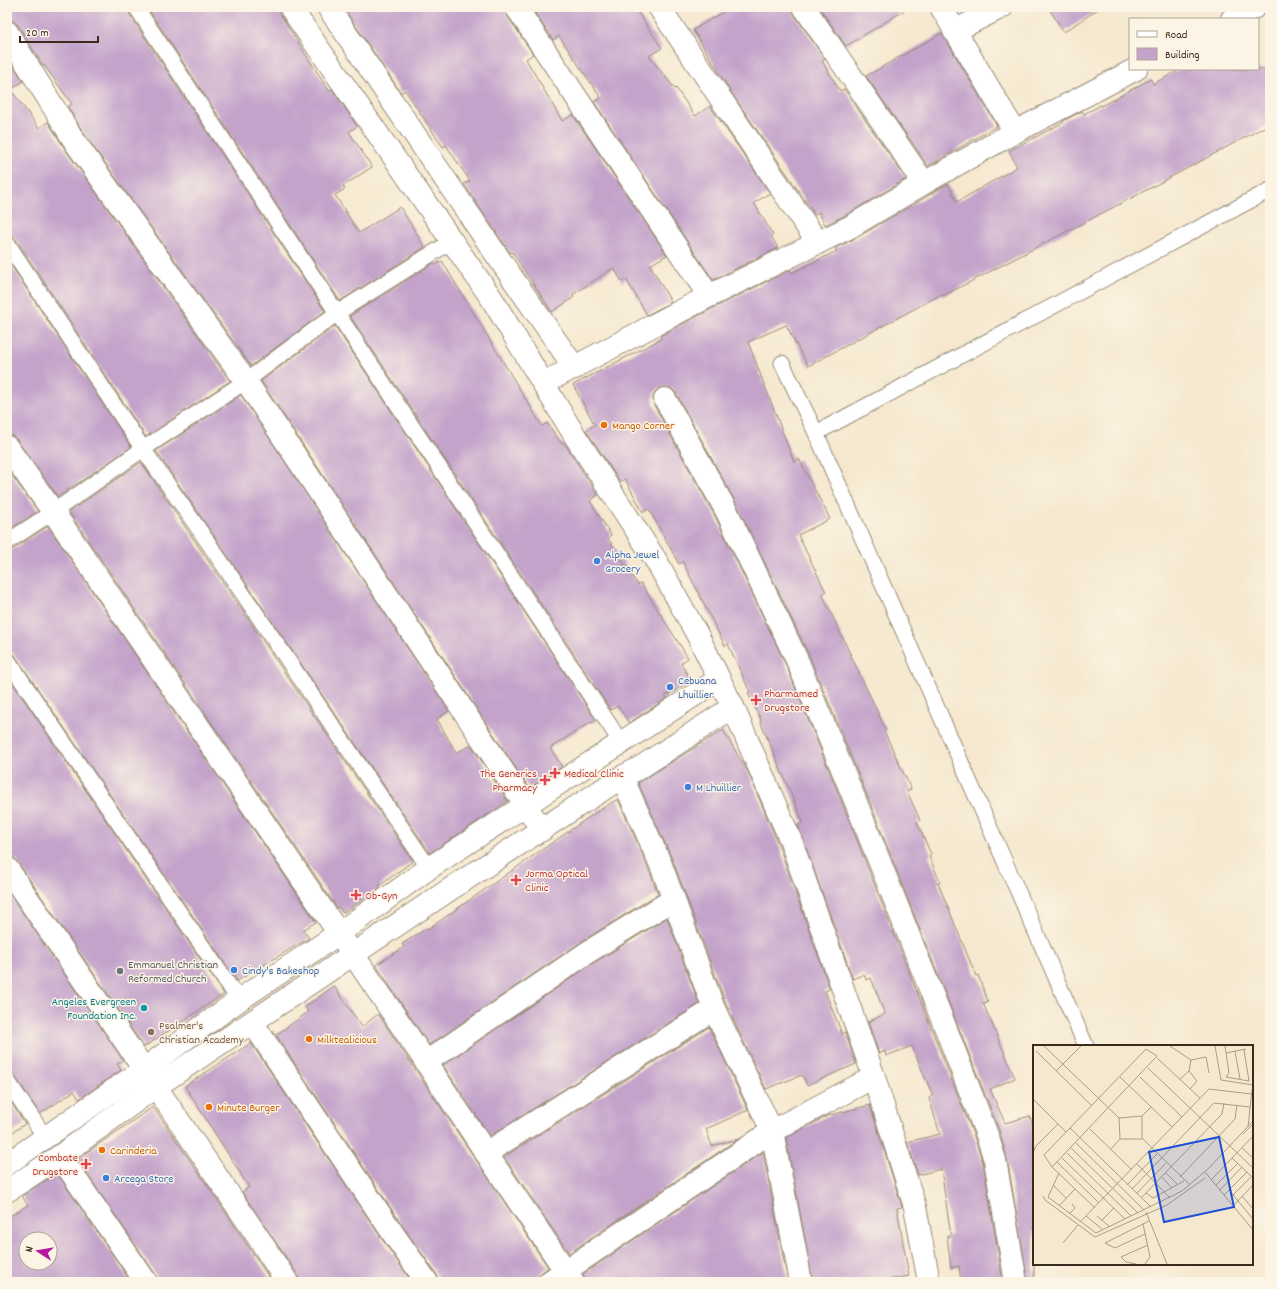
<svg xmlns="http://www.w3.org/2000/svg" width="1277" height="1289" viewBox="0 0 1277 1289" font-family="Dekko,sans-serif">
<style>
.building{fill:#c3a3ca;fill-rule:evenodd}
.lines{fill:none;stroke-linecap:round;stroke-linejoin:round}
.lane-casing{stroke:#988976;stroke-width:17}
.street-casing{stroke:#988976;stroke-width:24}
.secondary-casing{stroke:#988976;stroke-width:24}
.lane{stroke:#fff;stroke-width:15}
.street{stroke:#fff;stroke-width:22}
.secondary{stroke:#fff;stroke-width:22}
.food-dot{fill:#e8710a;stroke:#fcf5e5;stroke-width:1.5}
.shop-dot{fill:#3f7fe0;stroke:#fcf5e5;stroke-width:1.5}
.health-dot{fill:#e0444e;stroke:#fcf5e5;stroke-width:1.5}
.worship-dot{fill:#6b7280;stroke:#fcf5e5;stroke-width:1.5}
.culture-dot{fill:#0f9aa8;stroke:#fcf5e5;stroke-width:1.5}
.education-dot{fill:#8d6e63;stroke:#fcf5e5;stroke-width:1.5}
.labels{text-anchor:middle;stroke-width:3;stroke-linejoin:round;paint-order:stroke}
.food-label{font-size:12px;fill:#c56008;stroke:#fcf5e5;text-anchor:start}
.shop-label{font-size:12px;fill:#366cbe;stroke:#fcf5e5;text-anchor:start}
.health-label{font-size:12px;fill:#be3a42;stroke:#fcf5e5;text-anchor:start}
.worship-label{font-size:12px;fill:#5b616d;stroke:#fcf5e5;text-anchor:start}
.culture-label{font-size:12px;fill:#0d838f;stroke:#fcf5e5;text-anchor:end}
.education-label{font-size:12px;fill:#785e54;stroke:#fcf5e5;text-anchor:start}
.inset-road{fill:none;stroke:#ab9c88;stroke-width:1}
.view{fill:#1d4ed8;fill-opacity:0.15;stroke:#1d4ed8;stroke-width:2}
.inset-edge{fill:none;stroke:#3b2a1e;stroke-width:2}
</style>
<rect width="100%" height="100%" fill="#fcf5e5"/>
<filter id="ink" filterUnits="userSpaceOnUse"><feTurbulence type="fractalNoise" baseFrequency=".025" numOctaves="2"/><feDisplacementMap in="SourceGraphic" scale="8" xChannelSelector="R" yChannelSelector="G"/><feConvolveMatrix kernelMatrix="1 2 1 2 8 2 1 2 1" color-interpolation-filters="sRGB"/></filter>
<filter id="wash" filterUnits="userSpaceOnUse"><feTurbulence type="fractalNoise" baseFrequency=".012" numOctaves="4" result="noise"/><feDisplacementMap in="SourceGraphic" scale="16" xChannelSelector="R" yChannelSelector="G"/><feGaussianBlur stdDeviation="0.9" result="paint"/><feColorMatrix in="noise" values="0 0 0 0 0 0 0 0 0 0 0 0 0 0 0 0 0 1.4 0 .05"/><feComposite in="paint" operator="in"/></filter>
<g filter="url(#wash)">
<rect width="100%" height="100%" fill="#f5e8cf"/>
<g id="blocks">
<g class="building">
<path d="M7,7H127L128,12L325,311L251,366L85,135L68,107L72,104L44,65L43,66L18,25L13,21L7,20Z"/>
<path d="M147,7H278L280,14L329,91L332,89L357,126L349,132L372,167L343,186L345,189L335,195L359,233L400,207L425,247L340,301Z"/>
<path d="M343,7H504L506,14L533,54L526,59L562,121L573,115L667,255L650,265L671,302L647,315L626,279L622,282L614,268L572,295L574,297L552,312L512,252L510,253L464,184L470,181L446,145L443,147L405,90L401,93Z"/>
<path d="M531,7H634L662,48L649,56L675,89L676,88L695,116L710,106L770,193L754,203L773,235L771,236L778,248L713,280L594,102L601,98L559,36L553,40Z"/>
<path d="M731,7H792L794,14L825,59L822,61L840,91L844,89L906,179L844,216L825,225L819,212L815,215L731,92L693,30Z"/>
<path d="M819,7H910L846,46Z"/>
<path d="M1048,7H1101L1064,32Z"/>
<path d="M942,33L997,126L928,166L866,76Z"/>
<path d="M7,56L23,81L11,90L39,128L48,122L65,149L230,381L146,437L15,238L11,235L7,234Z"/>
<path d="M1181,69H1270V124L1139,194L943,296L942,294L808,366L786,325L748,342L794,462L799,459L830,519L798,535L826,592L822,594L886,730L884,731L911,789L907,791L920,820L917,822L931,854L929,856L940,882L938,883L976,976L978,975L988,1002L983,1003L1015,1078L990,1089L1005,1123L1030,1116L1034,1130V1282H1028L1007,1158L999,1130L867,795L809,655L738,507L676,393L671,388L665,387L659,388L655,392L653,398L654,405L716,518L786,665L843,805L975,1139L983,1163L1003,1282H961L959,1266L951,1268L947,1236H951L941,1169L918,1175L907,1142L940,1134L929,1098L933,1096L912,1046L886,1056L885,1051L879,1054L868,1022L885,1014L871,978L866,980L864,974L853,979L798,825L803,822L760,721L761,720L748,693L750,692L728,644L725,646L683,562L679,564L649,509L643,512L625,479L620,482L586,430L595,425L573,385L661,339L660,336L717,306L790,270L792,273L837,251L835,248L856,238L948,184L957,202L1017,167L1009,151L1064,122L1063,121L1082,111L1084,114L1101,105V106L1151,79L1153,84Z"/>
<path d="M7,259L131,447L58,497L17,440L13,436L7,435Z"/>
<path d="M442,261L542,426L547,423L562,444L564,443L598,495L590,501L611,535L608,538L638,585L641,583L688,658L681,663L691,681L665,696L667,698L629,723L618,706L611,710L350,316L434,263L435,265Z"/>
<path d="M335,326L596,720L592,723L591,722L550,748L562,767L529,788L261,381Z"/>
<path d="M241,395L449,711L437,719L456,753L471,745L508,801L430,853L156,451Z"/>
<path d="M141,462L413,861L379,886L380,888L343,913L339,907L337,908L69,512Z"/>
<path d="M7,469L38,511L7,531Z"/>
<path d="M48,526L316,922L303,930L309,938L237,981L14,654L11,651L7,650V551L12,550Z"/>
<path d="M7,675L224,994L144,1047L17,861L13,857L7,856Z"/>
<path d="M723,730L748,772L779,846L830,989L825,991L842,1034L845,1032L856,1064L807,1085L802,1075L766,1089L726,1004L673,861L638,783Z"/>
<path d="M618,799L649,870L658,894L581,942L429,1045L376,965L404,947L402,944L427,928L428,929L598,811Z"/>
<path d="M7,890L123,1060L117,1064L121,1070L79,1099L74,1091L40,1114L14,1075L11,1072L7,1071Z"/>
<path d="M667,918L699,1004L490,1136L443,1065L595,962Z"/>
<path d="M334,986L362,1027L378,1014L548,1267L538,1276L537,1282H439L437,1275L404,1228L276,1035L308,1012L305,1007Z"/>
<path d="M709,1027L748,1110L706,1129L712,1146L738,1139L569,1253L504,1157Z"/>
<path d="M251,1043L384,1242L412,1282H299L298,1275L242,1192L249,1187L185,1086Z"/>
<path d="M7,1096L25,1124L7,1136Z"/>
<path d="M870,1105L902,1207L897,1208L909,1276L877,1282H813L786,1138L827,1116Z"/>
<path d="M153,1107L216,1198L272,1282H158L156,1275L77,1159Z"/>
<path d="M763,1152L788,1282H585L583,1274Z"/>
<path d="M57,1173L131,1282H7V1218L28,1205L22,1196ZM26,1239H50V1263H26Z"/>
</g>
</g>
</g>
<g filter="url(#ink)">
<use href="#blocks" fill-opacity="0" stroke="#988976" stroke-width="1"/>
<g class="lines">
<defs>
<g id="lane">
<path d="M136,7L337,313L609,724L621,743"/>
<path d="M7,243L143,449L205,538L429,868"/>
<path d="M782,363L816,433L1086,1046"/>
<path d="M816,433L1270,190"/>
<path d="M7,542L53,512L143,449L246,381L337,313L452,241"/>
<path d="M7,659L239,1000"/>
<path d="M7,1080L45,1137"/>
</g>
<g id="street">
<path d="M328,7L515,282L575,368"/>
<path d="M516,7L709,296"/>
<path d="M659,7L818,243"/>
<path d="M804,7L924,183"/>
<path d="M941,7L1015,132"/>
<path d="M1232,19L1255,7"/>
<path d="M954,31L1002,7"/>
<path d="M7,32L75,142L246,381L542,830"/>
<path d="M544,383L709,296L850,227L924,183L1015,132L1136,69"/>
<path d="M665,399L727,512L797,660L855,800L944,1024L987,1135L995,1160L1016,1282"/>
<path d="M7,447L52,510L426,1062L486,1153L573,1282"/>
<path d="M733,707L791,841L874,1077L915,1207L929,1282"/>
<path d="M622,777L661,865L714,1009L772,1131L801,1282"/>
<path d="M7,868L256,1234L287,1282"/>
<path d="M252,1022L394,1235L427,1282"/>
<path d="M426,1062L588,952L674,899"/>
<path d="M486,1153L714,1009"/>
<path d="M60,1156L146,1282"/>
<path d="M549,1282L772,1131L874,1077"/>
</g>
<g id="secondary">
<path d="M7,1164L144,1069L239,1000L338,934L429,868L719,679"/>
<path d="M7,1191L60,1156L155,1087L252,1022L455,886L622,777L641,767L733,707L698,636L657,562L575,436L492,299L290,7"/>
</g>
</defs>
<use href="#lane" class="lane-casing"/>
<use href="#street" class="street-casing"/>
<use href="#secondary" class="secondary-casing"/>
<use href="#lane" class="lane"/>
<use href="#street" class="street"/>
<use href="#secondary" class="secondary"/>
</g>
</g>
<g class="food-dot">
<circle cx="604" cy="425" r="4"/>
<circle cx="309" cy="1039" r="4"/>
<circle cx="209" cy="1107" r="4"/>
<circle cx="102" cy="1150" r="4"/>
</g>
<g class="shop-dot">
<circle cx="597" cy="561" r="4"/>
<circle cx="670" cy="687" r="4"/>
<circle cx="688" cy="787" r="4"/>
<circle cx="234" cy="970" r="4"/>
<circle cx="106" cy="1178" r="4"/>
</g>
<g class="health-dot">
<path d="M754 694h4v4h4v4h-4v4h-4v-4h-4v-4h4z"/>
<path d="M553 767h4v4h4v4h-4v4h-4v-4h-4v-4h4z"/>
<path d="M543 774h4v4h4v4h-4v4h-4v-4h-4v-4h4z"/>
<path d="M514 874h4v4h4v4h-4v4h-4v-4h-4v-4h4z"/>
<path d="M354 889h4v4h4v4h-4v4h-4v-4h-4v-4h4z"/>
<path d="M84 1158h4v4h4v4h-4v4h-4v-4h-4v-4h4z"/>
</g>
<circle class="worship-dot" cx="120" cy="971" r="4"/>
<circle class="culture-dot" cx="144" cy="1008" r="4"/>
<circle class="education-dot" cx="151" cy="1032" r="4"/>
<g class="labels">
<g class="food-label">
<text x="612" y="429">Mango Corner</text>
<text x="317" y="1043">Milktealicious</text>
<text x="217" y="1111">Minute Burger</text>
<text x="110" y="1154">Carinderia</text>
</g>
<g class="shop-label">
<text x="605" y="558">Alpha Jewel<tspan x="605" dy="14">Grocery</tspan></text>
<text x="678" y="684">Cebuana<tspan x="678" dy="14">Lhuillier</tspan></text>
<text x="696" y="791">M Lhuillier</text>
<text x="242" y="974">Cindy's Bakeshop</text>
<text x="114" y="1182">Arcega Store</text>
</g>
<g class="health-label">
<text x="764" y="697">Pharmamed<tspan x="764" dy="14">Drugstore</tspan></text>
<text x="537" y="777" text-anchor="end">The Generics<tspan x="537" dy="14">Pharmacy</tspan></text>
<text x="564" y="777">Medical Clinic</text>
<text x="525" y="877">Jorma Optical<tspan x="525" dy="14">Clinic</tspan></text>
<text x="365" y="899">Ob-Gyn</text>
<text x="78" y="1161" text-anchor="end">Combate<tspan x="78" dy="14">Drugstore</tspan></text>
</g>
<g class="worship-label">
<text x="128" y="968">Emmanuel Christian<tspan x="128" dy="14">Reformed Church</tspan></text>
</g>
<g class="culture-label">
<text x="136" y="1005">Angeles Evergreen<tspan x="136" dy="14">Foundation Inc.</tspan></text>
</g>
<g class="education-label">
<text x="159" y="1029">Psalmer's<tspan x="159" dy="14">Christian Academy</tspan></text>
</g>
</g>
<g transform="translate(1033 1045)">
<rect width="220" height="220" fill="#f5e8cf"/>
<path class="inset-road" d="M11,1L86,73M137,1L158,15L173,12L176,28M182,1L188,35L220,40M192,1L196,28L193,32L216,36M211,5L216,36M3,6L59,61M202,6L207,34M193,8L213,4M124,13L167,53M115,23L220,123M23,26L48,1M87,32L139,82M107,32L149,72M147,34L156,26M157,44L164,36L156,26L158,15M0,54L33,87M215,82L219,45M37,83L118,162M57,84L99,125M210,89L220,79M109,93L157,140M87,94H109V71M43,98L111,165M38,103L105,168M209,103L220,113M78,104L87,94L86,73L109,71L118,62M0,108L3,101L25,79M34,108L98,171M29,113L92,174M199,113L220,133M24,117L66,158M104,119L137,153M19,122L124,11L113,4L11,110L19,122L62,163M172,127L220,185M26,128L15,152L63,188L149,146L176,123L220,76M133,128L145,140M129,132L139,143M147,132L202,74L204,60M178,135L220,91M20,140L33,153M94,140L124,109M183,140L205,118M99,144L181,58L217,62M187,145L209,122M196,145L220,174M104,148L133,118M113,148L120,153L151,136M191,150L214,127M200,150L220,130M10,151L12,155L62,192L134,160L172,133M209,151L220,164M108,153L189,69L191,58M26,161L42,144M200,161L220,140M113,167L134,219M36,169L42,163L39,159M53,171L69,184M64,171L76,181M69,175L81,163M47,177L176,44L218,49M110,179L117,212L112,219M112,189L82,203L72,198L116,176M30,198L45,180M103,219L93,217L88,212L115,200"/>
<path class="view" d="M186,92L201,162L131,177L116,107Z"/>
<rect width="220" height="220" class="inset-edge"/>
</g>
<rect width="1277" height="1289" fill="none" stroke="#fcf5e5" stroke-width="24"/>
<rect x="1129" y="18" width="130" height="52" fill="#fcf5e5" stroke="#afa495"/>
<rect x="1137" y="31" width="20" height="6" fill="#ffffff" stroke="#afa495"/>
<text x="1165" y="38" font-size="12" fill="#3b2a1e">Road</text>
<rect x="1137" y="48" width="20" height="12" fill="#c3a3ca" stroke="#afa495"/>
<text x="1165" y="58" font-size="12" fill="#3b2a1e">Building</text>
<g transform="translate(38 1251) rotate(282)"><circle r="19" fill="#fcf5e5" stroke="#afa495"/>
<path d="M0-3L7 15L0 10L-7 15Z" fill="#b5179e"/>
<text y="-6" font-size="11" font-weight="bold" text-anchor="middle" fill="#3b2a1e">N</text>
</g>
<path d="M20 36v6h78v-6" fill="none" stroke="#3b2a1e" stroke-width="2"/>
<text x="26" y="36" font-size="12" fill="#3b2a1e" stroke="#fcf5e5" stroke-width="3" paint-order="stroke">20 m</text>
</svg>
